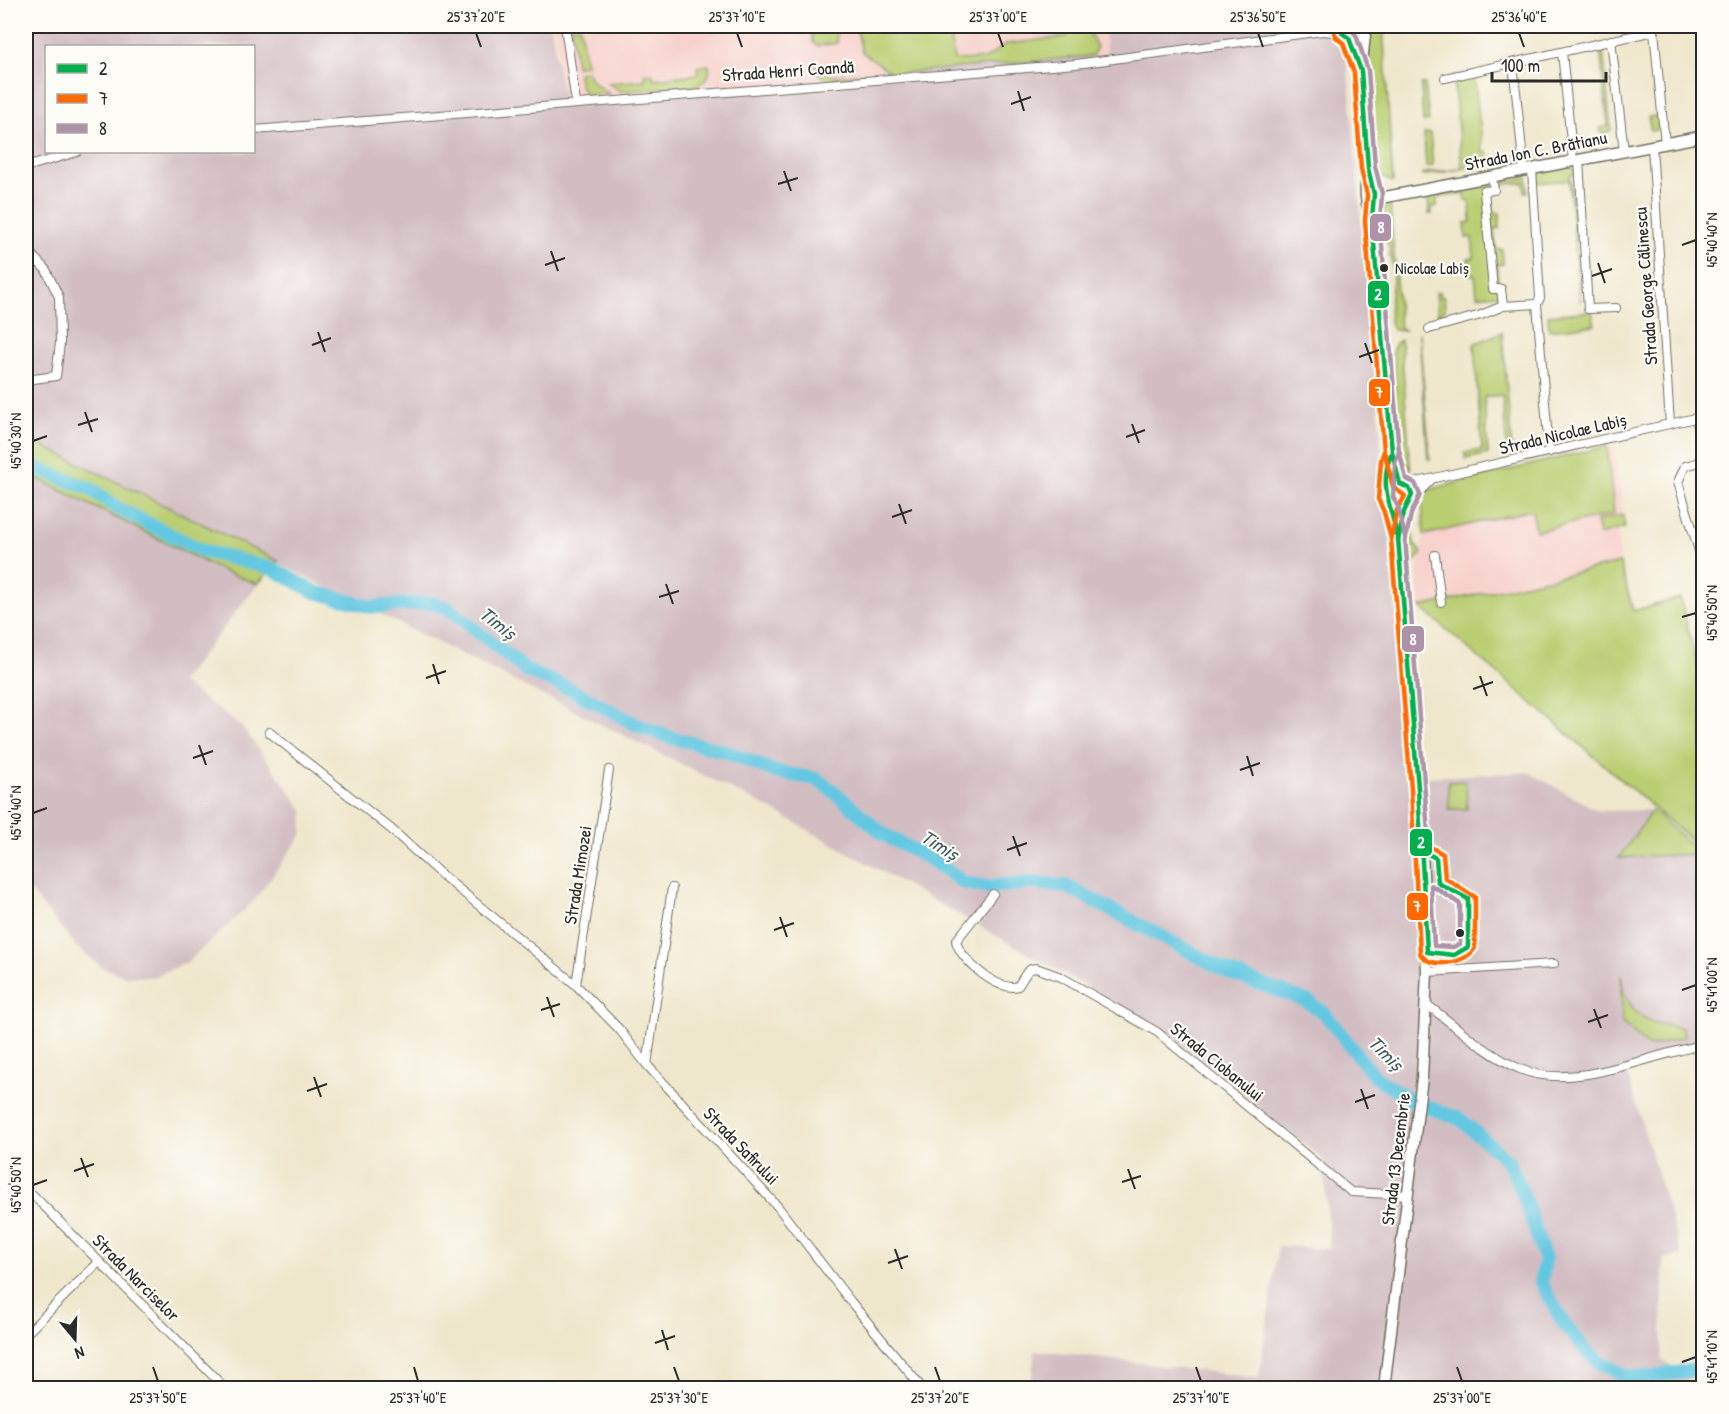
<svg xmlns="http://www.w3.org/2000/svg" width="1729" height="1414" viewBox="0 0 1729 1414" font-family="'Patrick Hand',sans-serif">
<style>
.built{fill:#f7d0cb}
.industrial{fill:#d2bec2;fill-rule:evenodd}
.green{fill:#b9cd71;stroke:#727c4e;stroke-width:1.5}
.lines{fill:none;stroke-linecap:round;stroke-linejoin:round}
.river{stroke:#64c7e1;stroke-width:14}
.street-casing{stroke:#706d63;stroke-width:10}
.secondary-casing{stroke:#706d63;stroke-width:13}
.street{stroke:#fff;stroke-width:8}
.secondary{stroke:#fff;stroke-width:10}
.bus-1-casing{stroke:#fdfcf7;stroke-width:9}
.bus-2-casing{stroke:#fdfcf7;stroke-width:9}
.bus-3-casing{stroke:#fdfcf7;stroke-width:9}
.bus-1{stroke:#02af4d;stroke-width:4.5}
.bus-2{stroke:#ff6900;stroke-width:4.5}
.bus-3{stroke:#ad92a8;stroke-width:4.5}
.ticks{fill:none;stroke:#2b2b2b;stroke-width:2}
.bus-dot{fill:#2b2b2b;stroke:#fdfcf7;stroke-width:2}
.labels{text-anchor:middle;stroke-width:4.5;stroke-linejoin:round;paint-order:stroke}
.bus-label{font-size:16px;fill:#2b2b2b;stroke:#fdfcf7;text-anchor:start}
.street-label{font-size:18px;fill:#2b2b2b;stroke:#fdfcf7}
.water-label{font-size:20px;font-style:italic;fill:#3c5a62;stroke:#fdfcf7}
.line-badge{stroke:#fdfcf7;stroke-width:2}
.badge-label{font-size:16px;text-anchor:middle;font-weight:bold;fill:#fff}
.neatline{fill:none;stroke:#2b2b2b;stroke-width:2}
.ticks-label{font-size:15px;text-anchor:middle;fill:#2b2b2b}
</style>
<rect width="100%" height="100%" fill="#fdfcf7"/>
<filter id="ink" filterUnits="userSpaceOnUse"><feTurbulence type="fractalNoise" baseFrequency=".0167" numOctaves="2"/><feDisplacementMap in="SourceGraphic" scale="12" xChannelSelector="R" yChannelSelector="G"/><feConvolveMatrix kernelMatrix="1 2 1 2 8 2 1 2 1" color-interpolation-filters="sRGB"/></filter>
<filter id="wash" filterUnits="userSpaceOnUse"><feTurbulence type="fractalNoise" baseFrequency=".008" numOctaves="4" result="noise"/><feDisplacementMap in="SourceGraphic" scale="24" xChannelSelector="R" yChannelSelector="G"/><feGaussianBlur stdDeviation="1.35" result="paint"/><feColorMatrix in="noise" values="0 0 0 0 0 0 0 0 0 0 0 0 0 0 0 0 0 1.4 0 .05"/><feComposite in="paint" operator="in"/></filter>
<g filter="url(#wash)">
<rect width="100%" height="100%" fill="#efe7cc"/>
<g class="built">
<path d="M554,26H1103L1107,55L564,104Z"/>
<path d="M1614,445L1625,528L1618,530L1620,563L1420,606L1417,570L1424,535L1611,492L1607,446Z"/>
</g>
<g class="industrial">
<path d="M26,26H551L564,104L1107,55L1103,26H1344L1396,610L1405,778L1528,772L1599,811L1652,810L1695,848L1704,939L1703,1042L1627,1074L1682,1255L1663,1259L1662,1360L1699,1388H1030L1035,1350L1259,1378L1278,1246L1330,1249L1323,1160L1162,1029L767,807L43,446L26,434ZM46,46H254V152H46Z"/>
<path d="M26,473L223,571L258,584L181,682L243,728L304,811L302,835L254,901L188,962L153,977L124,976L102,967L78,948L26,886Z"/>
</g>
<g class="green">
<path d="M571,26H580L586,65L576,66Z"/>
<path d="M810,26H835L837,43L818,46L813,42Z"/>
<path d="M856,26H948L954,60L985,59L1006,44L1065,37L1076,27L1086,26L1097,47L1092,56L891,74L885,72L888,70L862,52Z"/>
<path d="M1368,26H1383L1393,182L1382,178L1377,170L1370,95Z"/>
<path d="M1649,39L1660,121L1657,130L1651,131L1648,117L1658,116Z"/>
<path d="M1603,49L1611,130L1605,134L1601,132L1600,128L1608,126L1600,50Z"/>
<path d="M815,63L833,76L872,73L875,76L828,80L818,73Z"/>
<path d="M709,65C712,78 702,84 692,87L620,91L608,83L645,80L644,74L652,73L654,79L698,74L697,67Z"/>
<path d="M587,71L592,81L609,94H585L579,83L578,73Z"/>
<path d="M1474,74L1483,152H1488L1489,164L1422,176L1424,173L1462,169L1453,77Z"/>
<path d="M1421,84H1425L1429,121L1423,122Z"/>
<path d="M1430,133L1433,166L1426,167L1424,134Z"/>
<path d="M1571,166L1575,169V175H1570L1580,302L1569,180L1538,183L1537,173Z"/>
<path d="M1527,177L1528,192H1525L1524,183L1501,184V181Z"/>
<path d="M1495,185L1492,193L1493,213H1500V228L1494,229L1496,249H1502L1503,264L1497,265L1499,294L1477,296L1475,275L1469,274L1468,259L1474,258L1472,237L1466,238L1465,223L1471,222L1470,201H1466L1465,194L1437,197V206L1431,207L1432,214H1429L1428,196L1420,195Z"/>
<path d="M1397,200L1390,203L1400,329L1406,331L1393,330C1387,317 1390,302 1392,288C1395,275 1390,258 1389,244L1382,238L1381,213L1385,205Z"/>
<path d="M1436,292H1440L1441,297H1444L1445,310L1438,316Z"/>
<path d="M1592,311L1595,325L1549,330L1548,315Z"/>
<path d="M1419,332L1430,459H1428Z"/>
<path d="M1502,332L1512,448L1507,449L1502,395L1484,397L1488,454L1466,459L1465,453L1482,450L1474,344Z"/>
<path d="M1401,340L1411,477H1429L1412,480C1395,447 1396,395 1393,350L1396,343Z"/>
<path d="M26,434L43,446L278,561L258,584L223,571L26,473Z"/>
<path d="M1607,446L1614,514L1536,531L1532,510L1424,535L1422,501L1428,490Z"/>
<path d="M1623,515L1625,528L1599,535L1596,521Z"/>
<path d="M1410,522L1414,544L1422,553L1411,565L1407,537Z"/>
<path d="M1620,563L1633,611L1680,598L1703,687V850L1420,607Z"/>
<path d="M1466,781L1467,809H1449L1448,782Z"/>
<path d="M1652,810L1695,848L1703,962L1693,854L1619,858Z"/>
<path d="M1621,974L1624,994L1636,1013L1651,1022L1682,1028L1685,1037L1649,1047L1622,1023Z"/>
</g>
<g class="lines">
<path class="river" d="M26,460L41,470L91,489L119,509L203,551L273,569L315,592L372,607L430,603L448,608L527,671L568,688L637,725L669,737L727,752L776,772L816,779L832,790L883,834L933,861L964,883L987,887L1030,883L1066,886L1230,973L1307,1001L1325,1014L1375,1077L1412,1101L1460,1119L1509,1162L1525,1199L1545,1260L1541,1283L1564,1324L1588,1353L1602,1364L1626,1376L1647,1377L1704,1369"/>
</g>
</g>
<g filter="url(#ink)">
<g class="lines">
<defs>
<g id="street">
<path d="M565,26L576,103"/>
<path d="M1611,40L1624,151"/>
<path d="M1562,52L1573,161"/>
<path d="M1513,63L1524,170"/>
<path d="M1445,78L1654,31L1665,144"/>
<path d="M254,130L1076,64L1323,31L1342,33"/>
<path d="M1652,146L1670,424"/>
<path d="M1579,160L1588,309L1616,308"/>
<path d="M26,167L77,152"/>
<path d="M1532,169L1540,298L1537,304L1549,452"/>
<path d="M1493,183L1494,190L1484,191L1493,289H1501L1503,306"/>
<path d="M26,249L46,270L59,297L60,343L56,376L26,380"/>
<path d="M1429,329L1481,315L1503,306L1537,304"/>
<path d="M1696,418L1704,450"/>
<path d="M1704,461L1685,466L1678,482L1704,567"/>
<path d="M1404,485L1704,416"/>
<path d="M1413,498L1430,481"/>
<path d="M1435,555L1441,602"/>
<path d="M1703,667H1704"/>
<path d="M269,732L391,829L437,871L576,985L619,1029L647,1065"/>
<path d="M672,888L647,1065L778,1207L851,1302L922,1388"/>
<path d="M993,894L956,941C960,960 999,993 1018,986L1027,972L1031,969L1036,968L1061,977L1157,1032L1351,1192L1408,1195"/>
<path d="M1427,972L1554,964"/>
<path d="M576,985L609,770"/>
<path d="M1426,1004C1456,1026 1486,1054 1520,1069C1574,1092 1649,1054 1704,1045"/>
<path d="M26,1188L225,1388"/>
<path d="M26,1334L99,1262"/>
</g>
<g id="secondary">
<path d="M1340,26L1342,33L1349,38L1360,70"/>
<path d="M1366,26L1361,71L1368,168C1364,186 1365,204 1372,220L1392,452L1400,484"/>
<path d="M1368,168L1373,180L1375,206"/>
<path d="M1375,199L1704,136"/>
<path d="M1391,509L1405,510L1412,501L1409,488L1400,484L1394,485"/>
<path d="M1398,538L1405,510"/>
<path d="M1384,1388L1422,1078L1427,972L1422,851L1404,600L1398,538L1391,509L1385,499L1388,461L1392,452"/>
</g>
</defs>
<use href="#street" class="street-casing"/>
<use href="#secondary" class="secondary-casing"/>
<use href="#street" class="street"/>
<use href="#secondary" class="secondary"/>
<defs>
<g id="bus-1">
<path d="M1340,26L1342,33L1349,38L1361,71L1368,168L1374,194L1372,220L1392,452C1378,483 1391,508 1398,538L1418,788L1427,952L1454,955L1468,947V899L1438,883L1436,858L1422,851"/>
<path d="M1392,452L1400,484L1409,488L1412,495L1404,512L1398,540"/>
</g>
<g id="bus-2">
<path d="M1333,28L1336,37L1343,43L1354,73L1361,169L1367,195L1365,221L1384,451L1381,460L1378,499L1384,512L1391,539L1411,789L1420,953C1428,970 1466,964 1475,948V897L1445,878L1443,854L1429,846"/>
<path d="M1385,454L1393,487L1405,496L1397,510L1391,538"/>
</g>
<g id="bus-3">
<path d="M1348,26L1356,35L1368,70L1375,166L1382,194L1380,221L1399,452L1395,463L1393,497L1398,507L1405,537L1429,846"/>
<path d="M1399,450L1406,479L1415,483L1420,495L1411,514L1405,542"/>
<path d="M1431,885L1460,904V944L1453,947L1434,946Z"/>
</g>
</defs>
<use href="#bus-1" class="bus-1-casing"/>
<use href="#bus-2" class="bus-2-casing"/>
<use href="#bus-3" class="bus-3-casing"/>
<use href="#bus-1" class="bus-1"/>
<use href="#bus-2" class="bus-2"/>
<use href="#bus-3" class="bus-3"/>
</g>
</g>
<path class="ticks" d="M476,33L481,47M737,33L742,47M998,33L1003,47M1258,33L1263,47M1519,33L1524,47M1018,91L1024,111M1011,104L1031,97M784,171L791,191M778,184L798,178M1682,245L1696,240M551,251L558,271M1598,263L1605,283M545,265L565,258M1592,276L1612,269M318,332L325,352M1365,343L1372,363M312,345L331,338M1359,357L1379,350M85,412L92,432M1132,424L1139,443M78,425L98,419M1126,437L1145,430M33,441L47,436M899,504L906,524M892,517L912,510M666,584L673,604M659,597L679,591M1682,617L1696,613M433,664L439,684M1480,676L1487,696M426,678L446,671M1473,689L1493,682M199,745L206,765M1247,756L1253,776M193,758L213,751M1240,770L1260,763M33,813L47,808M1013,836L1020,856M1007,850L1027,843M780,917L787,937M774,930L794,923M1682,990L1696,985M547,997L554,1017M1594,1009L1601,1028M541,1010L560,1004M1588,1022L1608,1015M314,1077L321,1097M1361,1089L1368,1109M307,1091L327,1084M1355,1102L1375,1095M81,1158L88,1177M1128,1169L1135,1189M74,1171L94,1164M1122,1182L1141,1176M33,1185L47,1180M895,1249L902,1269M888,1263L908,1256M662,1330L668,1350M655,1343L675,1336M1682,1362L1696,1357M153,1367L158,1381M414,1367L418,1381M674,1367L679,1381M935,1367L940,1381M1196,1367L1201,1381M1457,1367L1462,1381"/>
<g class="bus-dot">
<circle cx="1384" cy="268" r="5"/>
<circle cx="1460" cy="933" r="5"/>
</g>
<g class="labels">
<g class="bus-label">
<text x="1395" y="274">Nicolae Labiș</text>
</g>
<g class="street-label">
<text transform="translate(788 71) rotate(-4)" y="6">Strada Henri Coandă</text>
<text transform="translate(1536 151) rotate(-11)" y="6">Strada Ion C. Brătianu</text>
<text transform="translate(1646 286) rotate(-94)" y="6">Strada George Călinescu</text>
<text transform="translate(1563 434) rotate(-13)" y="6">Strada Nicolae Labiș</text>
<text transform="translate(578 875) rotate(-81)" y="6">Strada Mimozei</text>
<text transform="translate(1217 1062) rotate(39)" y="6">Strada Ciobanului</text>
<text transform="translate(741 1146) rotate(46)" y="6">Strada Safirului</text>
<text transform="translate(1396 1159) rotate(-83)" y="6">Strada 13 Decembrie</text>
<text transform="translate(136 1278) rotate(45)" y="6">Strada Narciselor</text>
</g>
<g class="water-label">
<text transform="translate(498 623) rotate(38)" y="7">Timiș</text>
<text transform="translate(940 845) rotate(32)" y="7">Timiș</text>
<text transform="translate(1386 1053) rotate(45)" y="7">Timiș</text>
</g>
</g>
<g class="line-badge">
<rect x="1369" y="213" width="23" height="29" rx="6" fill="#ad92a8"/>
<rect x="1367" y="280" width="23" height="29" rx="6" fill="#02af4d"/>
<rect x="1368" y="378" width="23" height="29" rx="6" fill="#ff6900"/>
<rect x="1401" y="625" width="24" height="28" rx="6" fill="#ad92a8"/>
<rect x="1409" y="828" width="24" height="29" rx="6" fill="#02af4d"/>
<rect x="1406" y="892" width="23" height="29" rx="6" fill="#ff6900"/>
</g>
<g class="badge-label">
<text x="1381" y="233">8</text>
<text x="1378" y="300">2</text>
<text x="1379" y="398">7</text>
<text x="1413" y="645">8</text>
<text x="1421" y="848">2</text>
<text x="1417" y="912">7</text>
</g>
<rect width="1729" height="1414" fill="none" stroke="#fdfcf7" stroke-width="66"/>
<rect x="45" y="45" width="210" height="108" fill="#fdfcf7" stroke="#a9a8a5" stroke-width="1.5"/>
<rect x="57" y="64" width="30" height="9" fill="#02af4d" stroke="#a9a8a5" stroke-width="1.5"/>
<text x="99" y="75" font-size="18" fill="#2b2b2b">2</text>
<rect x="57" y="94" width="30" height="9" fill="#ff6900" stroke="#a9a8a5" stroke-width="1.5"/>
<text x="99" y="105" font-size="18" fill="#2b2b2b">7</text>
<rect x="57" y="124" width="30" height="9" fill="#ad92a8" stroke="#a9a8a5" stroke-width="1.5"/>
<text x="99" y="135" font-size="18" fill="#2b2b2b">8</text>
<g transform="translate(75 1339) rotate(161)" stroke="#fdfcf7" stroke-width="4.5" paint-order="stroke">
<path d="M0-4.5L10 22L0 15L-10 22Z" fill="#2b2b2b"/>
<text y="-9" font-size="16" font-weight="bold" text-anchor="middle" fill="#2b2b2b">N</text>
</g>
<path d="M1492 72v9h114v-9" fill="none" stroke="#2b2b2b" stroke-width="3"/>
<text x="1501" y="72" font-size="18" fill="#2b2b2b" stroke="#fdfcf7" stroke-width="4.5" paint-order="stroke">100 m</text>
<rect x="33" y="33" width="1663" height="1348" class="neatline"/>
<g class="ticks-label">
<text x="476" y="22">25°37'20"E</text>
<text x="737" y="22">25°37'10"E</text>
<text x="998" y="22">25°37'00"E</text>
<text x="1258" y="22">25°36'50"E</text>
<text x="1519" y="22">25°36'40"E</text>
<text transform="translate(1712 240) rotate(-90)" y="5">45°40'40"N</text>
<text transform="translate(16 441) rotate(-90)" y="5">45°40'30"N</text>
<text transform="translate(1712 613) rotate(-90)" y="5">45°40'50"N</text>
<text transform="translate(16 813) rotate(-90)" y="5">45°40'40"N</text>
<text transform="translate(1712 985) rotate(-90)" y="5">45°41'00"N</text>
<text transform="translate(16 1185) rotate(-90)" y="5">45°40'50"N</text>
<text transform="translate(1712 1357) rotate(-90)" y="5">45°41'10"N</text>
<text x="158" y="1403">25°37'50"E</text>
<text x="418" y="1403">25°37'40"E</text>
<text x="679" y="1403">25°37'30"E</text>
<text x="940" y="1403">25°37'20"E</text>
<text x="1201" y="1403">25°37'10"E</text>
<text x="1462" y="1403">25°37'00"E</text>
</g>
</svg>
